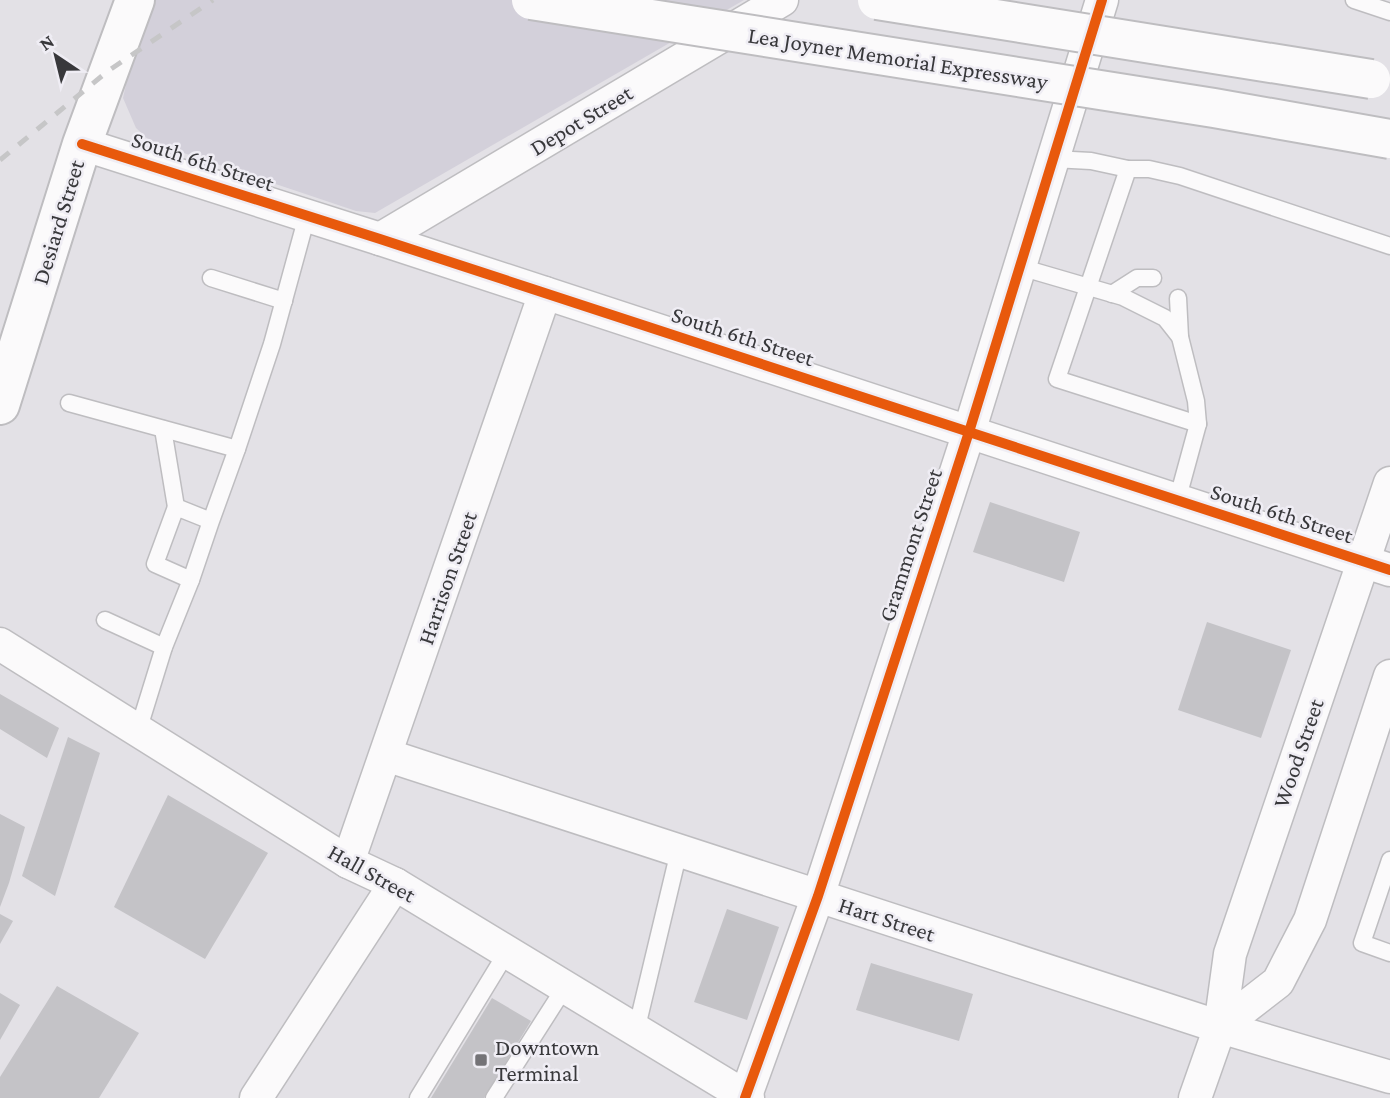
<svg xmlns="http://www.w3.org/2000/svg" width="1390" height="1098" viewBox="0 0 1390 1098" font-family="'Crimson Pro',serif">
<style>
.built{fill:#d3d0da}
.building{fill:#c4c3c7}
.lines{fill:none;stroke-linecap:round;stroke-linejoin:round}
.service-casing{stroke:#bebdc0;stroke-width:19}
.minor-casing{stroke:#bebdc0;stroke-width:35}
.tertiary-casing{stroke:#bebdc0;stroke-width:42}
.service{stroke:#fbfafb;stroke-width:16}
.minor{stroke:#fbfafb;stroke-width:32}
.tertiary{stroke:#fbfafb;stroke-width:38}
.rail{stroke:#c6c6c7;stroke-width:5;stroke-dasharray:12 12;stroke-linecap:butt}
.primary-bridge-casing{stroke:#bebdc0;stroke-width:42;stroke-linecap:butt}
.primary-bridge{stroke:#fbfafb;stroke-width:38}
.cycleway-casing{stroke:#efedf4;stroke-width:15}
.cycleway{stroke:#e8590c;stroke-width:10}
.poi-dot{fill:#747377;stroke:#efedf4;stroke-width:2.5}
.labels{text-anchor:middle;stroke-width:5;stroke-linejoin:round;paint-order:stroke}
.street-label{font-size:23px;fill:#38383b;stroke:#efedf4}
.poi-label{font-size:23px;fill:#38383b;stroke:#efedf4;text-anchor:start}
</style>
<rect width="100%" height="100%" fill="#e3e1e6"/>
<path class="built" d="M154,0H744L375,213L356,211L151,142L136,128L123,98L127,80Z"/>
<g class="building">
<path d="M990,502L1080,532L1064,582L973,552Z"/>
<path d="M1207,622L1291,650L1261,738L1178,710Z"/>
<path d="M0,694L59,728L47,758L0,729Z"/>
<path d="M68,737L100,753L55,896L22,876Z"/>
<path d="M168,795L268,853L205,959L114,907Z"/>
<path d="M0,814L25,827L9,883L0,907Z"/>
<path d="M727,909L779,927L747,1020L694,1002Z"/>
<path d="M0,914L13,921L0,944Z"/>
<path d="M871,963L973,994L959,1041L856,1010Z"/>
<path d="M57,986L139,1033L99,1098H0V1077Z"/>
<path d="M0,993L20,1005L0,1040Z"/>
<path d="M492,998L531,1021L484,1098H431Z"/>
</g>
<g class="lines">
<defs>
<g id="service">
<path d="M1354,0L1390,12"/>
<path d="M1053,159L1091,161L1128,169H1149L1180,176L1390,246"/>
<path d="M1128,169L1057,379L1198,424"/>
<path d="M1020,267L1123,297L1165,318L1180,337L1196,401L1198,424L1177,501"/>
<path d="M211,278L284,301"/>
<path d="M1112,294L1137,278H1153"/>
<path d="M1178,298L1180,337"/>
<path d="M69,403L237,449"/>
<path d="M163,429L176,507"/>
<path d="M211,521L191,580L155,564L176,507L211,521L237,449L272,344L307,216"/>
<path d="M105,620L164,647"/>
<path d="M138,731L164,647L191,580"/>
<path d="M1390,860L1362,943L1390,953"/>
<path d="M636,1031L679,851"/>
<path d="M418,1098L507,952"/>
<path d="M494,1098L565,987"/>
</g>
<g id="minor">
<path d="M82,144L380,239L1390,570"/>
<path d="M380,239L782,0"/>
<path d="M0,644L348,862L395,884L748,1098"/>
<path d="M386,755L1220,1027L1390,1077"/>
<path d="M348,862L545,293"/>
<path d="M1220,1027L1278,982L1310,920L1390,676"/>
<path d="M256,1098L395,884"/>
<path d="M745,1098L818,896L969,432L1102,0"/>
<path d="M1195,1098L1220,1027L1230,954L1390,483"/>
</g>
<path id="tertiary" d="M0,405L82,144L135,0"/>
</defs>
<use href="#service" class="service-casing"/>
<use href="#minor" class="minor-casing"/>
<use href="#tertiary" class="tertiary-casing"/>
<use href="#service" class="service"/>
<use href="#minor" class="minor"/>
<use href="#tertiary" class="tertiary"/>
<path class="rail" d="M0,160L108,71L213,0"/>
<defs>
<g id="primary-bridge">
<path d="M531,0L1214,108L1390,139"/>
<path d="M877,0L1371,79"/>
</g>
</defs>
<use href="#primary-bridge" class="primary-bridge-casing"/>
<use href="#primary-bridge" class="primary-bridge"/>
<defs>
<g id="cycleway">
<path d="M82,144L380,239L1390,570"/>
<path d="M745,1098L818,896L969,432L1102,0"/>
</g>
</defs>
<use href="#cycleway" class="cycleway-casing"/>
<use href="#cycleway" class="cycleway"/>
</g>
<rect class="poi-dot" x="474" y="1053" width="14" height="14" rx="3.5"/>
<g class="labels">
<g class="street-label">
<text transform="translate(898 58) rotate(9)" y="8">Lea Joyner Memorial Expressway</text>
<text transform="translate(581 120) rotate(-31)" y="8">Depot Street</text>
<text transform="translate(203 161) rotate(18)" y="8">South 6th Street</text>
<text transform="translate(58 222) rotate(-73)" y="8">Desiard Street</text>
<text transform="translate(743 336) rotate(18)" y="8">South 6th Street</text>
<text transform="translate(1282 513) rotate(18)" y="8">South 6th Street</text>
<text transform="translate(910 545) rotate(-72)" y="8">Grammont Street</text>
<text transform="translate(447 578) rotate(-71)" y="8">Harrison Street</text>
<text transform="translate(1298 753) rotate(-71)" y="8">Wood Street</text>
<text transform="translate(372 873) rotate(29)" y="8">Hall Street</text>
<text transform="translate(887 919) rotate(18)" y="8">Hart Street</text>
</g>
<g class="poi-label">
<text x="495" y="1055">Downtown<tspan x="495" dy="26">Terminal</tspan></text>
</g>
</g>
<g transform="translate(56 56) rotate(325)" stroke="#efedf4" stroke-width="5" paint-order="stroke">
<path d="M0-5L12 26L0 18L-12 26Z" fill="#38383b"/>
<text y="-10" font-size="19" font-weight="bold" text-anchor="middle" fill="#38383b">N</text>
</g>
</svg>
